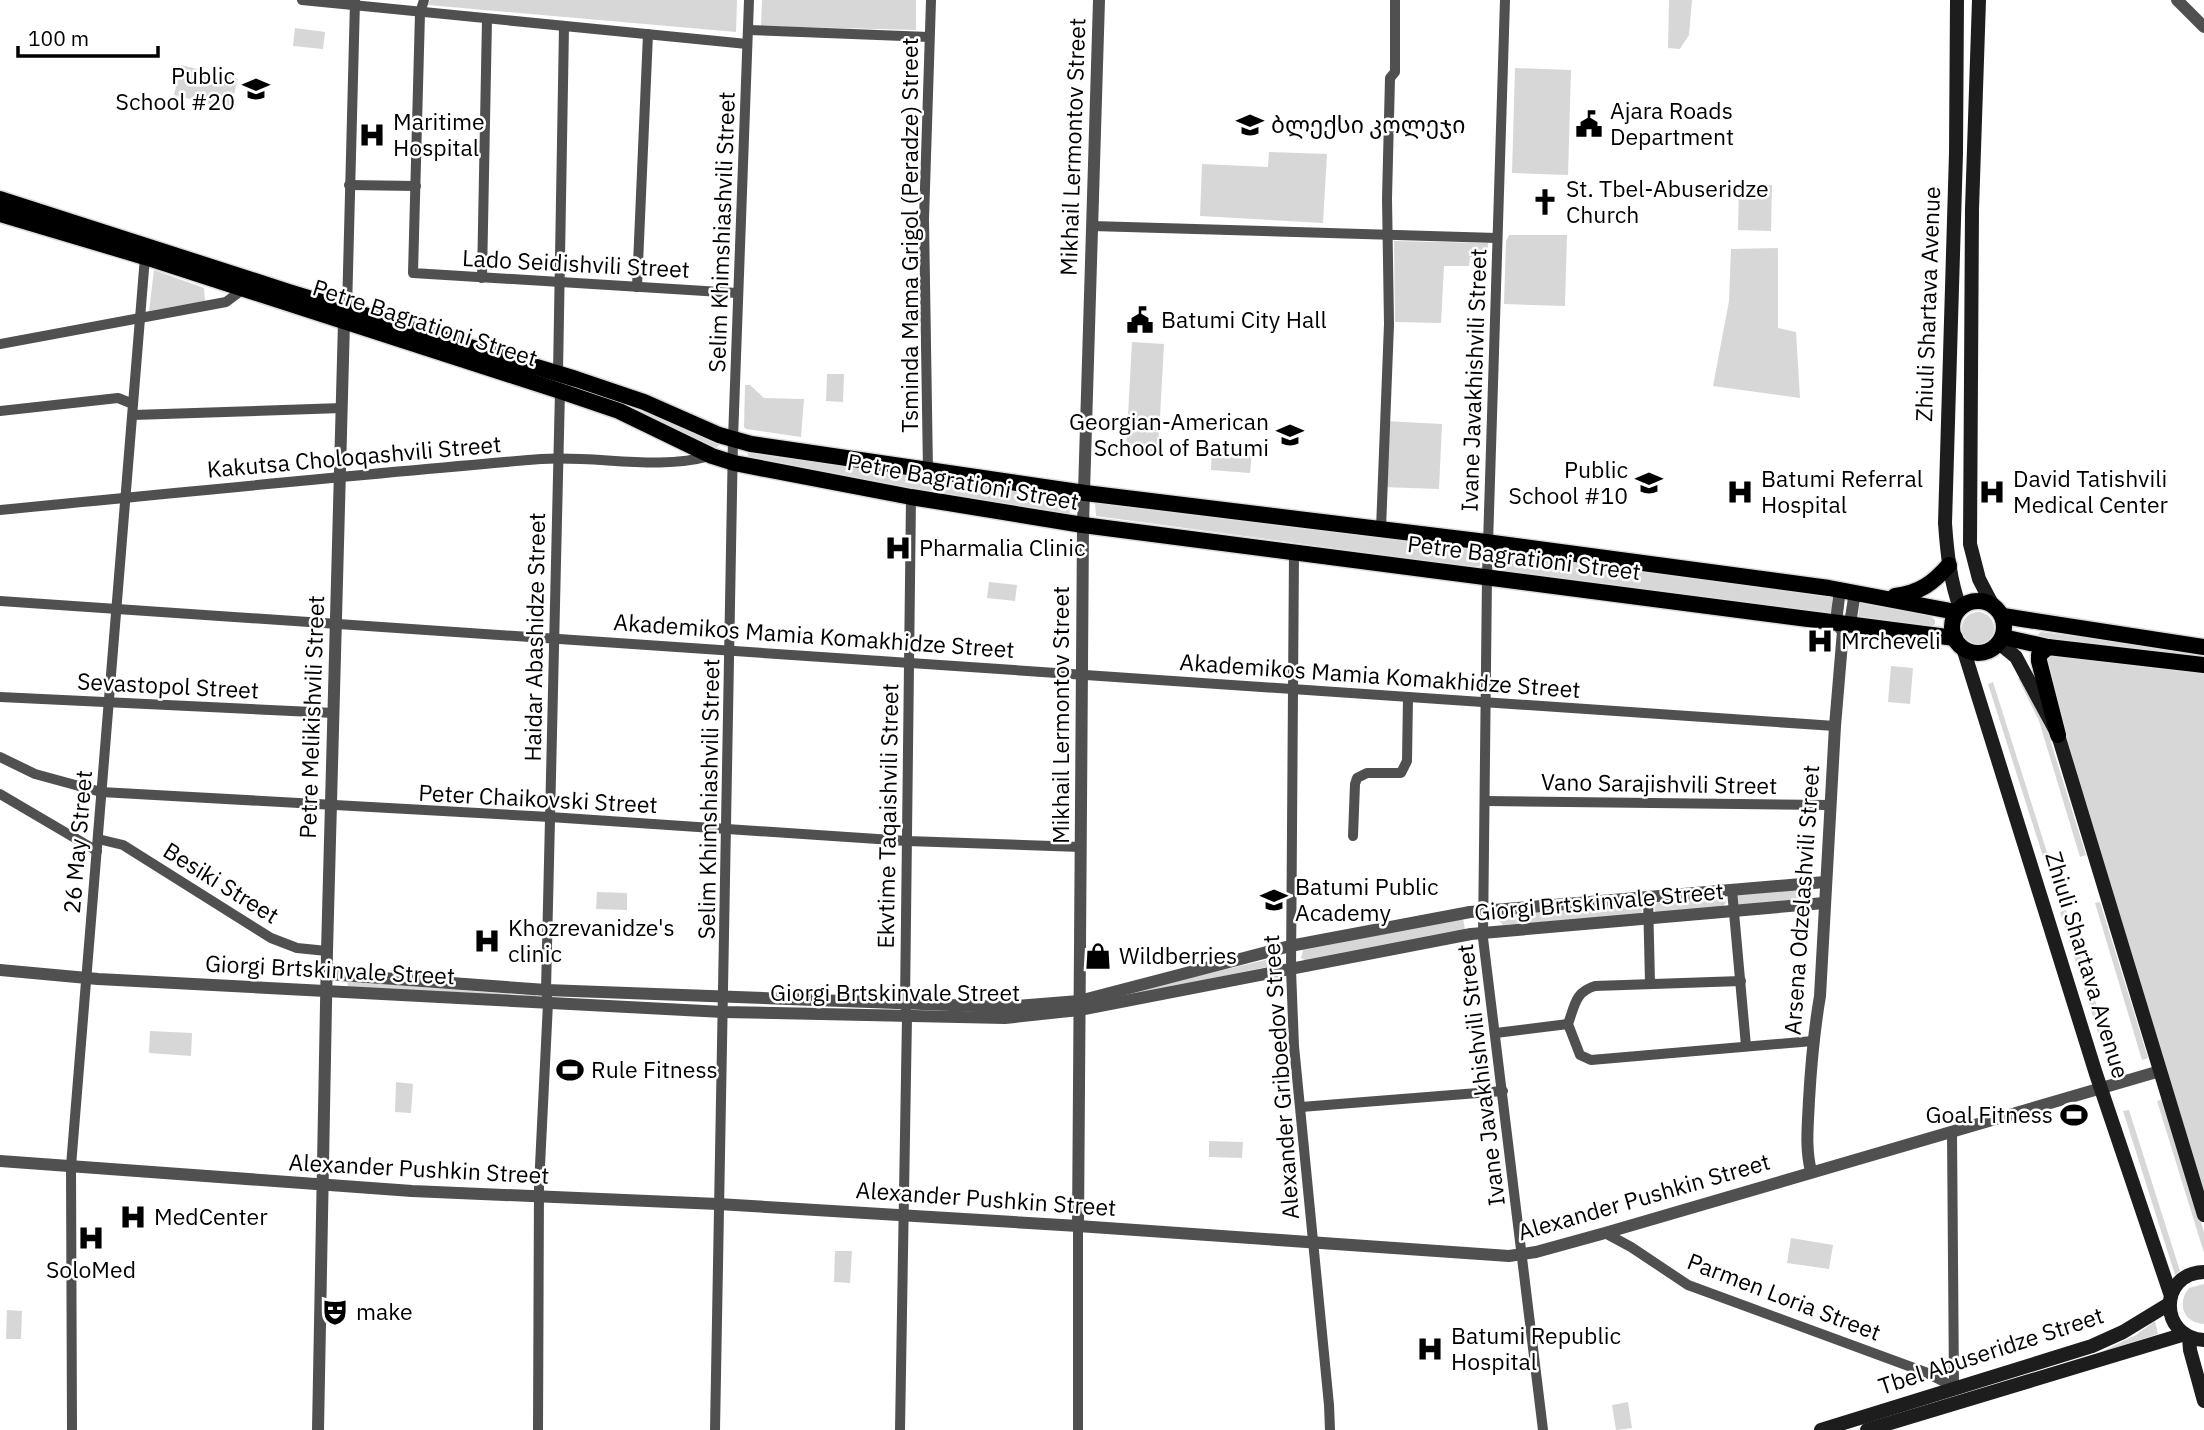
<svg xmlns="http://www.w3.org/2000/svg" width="2204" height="1430" viewBox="0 0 2204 1430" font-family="'IBM Plex Sans','Noto Sans Georgian',sans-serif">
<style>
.green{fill:#d7d7d7}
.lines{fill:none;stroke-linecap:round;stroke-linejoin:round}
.primary-casing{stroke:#dbdbdb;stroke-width:19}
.minor{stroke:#505050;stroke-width:10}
.tertiary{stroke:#505050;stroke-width:12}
.secondary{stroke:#1d1d1d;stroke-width:14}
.primary{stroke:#000;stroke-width:16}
.labels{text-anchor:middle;stroke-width:5;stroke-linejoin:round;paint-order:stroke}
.poi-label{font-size:23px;fill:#000;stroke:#fff;text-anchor:start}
.street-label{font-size:23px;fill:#000;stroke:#fff}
</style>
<rect width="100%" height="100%" fill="#fff"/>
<g class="green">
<path d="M430,0H737L736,32L428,5Z"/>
<path d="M762,0H916V30L761,26Z"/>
<path d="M1669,0H1692L1689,35L1680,49L1668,48Z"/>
<path d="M295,28L325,32L323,49L293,46Z"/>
<path d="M181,65L238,79L230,109L174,95Z"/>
<path d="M1515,68L1571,70L1568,175L1512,173Z"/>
<path d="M1269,152L1327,154L1323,223L1200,216L1202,164L1268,167Z"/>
<path d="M1739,184L1772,185L1771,231L1738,230Z"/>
<path d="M1509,235H1567L1565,306L1504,304L1506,241Z"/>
<path d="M1394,241L1488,243L1487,258L1470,257L1469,266H1444L1441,323L1395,322Z"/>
<path d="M1778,248V328L1796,332L1800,398L1713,386L1729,301L1731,249Z"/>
<path d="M154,270L204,288L205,301L149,311Z"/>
<path d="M1132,342L1164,344L1158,454L1126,452Z"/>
<path d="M827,374H844L843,402L826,401Z"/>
<path d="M745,385H750L764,398L804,399L801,437L746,429L744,427Z"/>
<path d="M582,388L627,402L719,441L720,444L715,449L626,405L581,390Z"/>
<path d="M1385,421L1442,424L1439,489L1382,487Z"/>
<path d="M1212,449L1252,452L1250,473L1211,470Z"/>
<path d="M748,450L1072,494L1069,515L754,462L748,457Z"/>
<path d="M1098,500L1475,549L1480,553V566L1472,567L1096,516L1095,502Z"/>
<path d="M1504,551L1832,595V613L1830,616L1503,572L1497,570L1499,554Z"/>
<path d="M989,582L1017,585L1015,601L987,598Z"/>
<path d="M1860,601L1928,614L1935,620V624L1930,628L1858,619Z"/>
<circle cx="1978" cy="628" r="16"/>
<path d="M2041,632L2204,653V658L2041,638L2038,637L2039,633Z"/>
<path d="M2054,656L2204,674V1191L2043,667L2047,657Z"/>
<path d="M1891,666L1913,668L1910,704L1888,702Z"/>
<path d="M2021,677L2047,730L2086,855L2080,857L2039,721L2018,678Z"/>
<path d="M1993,682L2051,865L2046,866L1988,684Z"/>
<path d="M1810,889L1813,897L1807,900L1740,907L1735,898L1738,894Z"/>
<path d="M597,892L627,893V910L596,909Z"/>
<path d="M1724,895L1726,903L1722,907L1658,913L1655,911L1654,903Z"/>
<path d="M1636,902L1641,905L1642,912L1637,915L1503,925L1497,918L1500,913Z"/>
<path d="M2100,902L2148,1058L2142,1060L2095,903Z"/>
<path d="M2066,910L2116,1066L2109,1068L2060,912Z"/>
<path d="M1463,918L1465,930L1306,961L1301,958L1303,950Z"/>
<path d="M1270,959L1271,966L1098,1002V999Z"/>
<path d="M347,981L524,995L535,993L536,997L348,988Z"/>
<path d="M150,1031L192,1033L191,1056L149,1053Z"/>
<path d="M396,1082L413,1084L411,1113L395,1112Z"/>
<path d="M2163,1099L2204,1232V1253L2157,1101Z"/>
<path d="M2129,1110L2180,1271L2175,1275L2123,1111Z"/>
<path d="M1209,1141L1243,1142L1242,1158L1209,1157Z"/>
<path d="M1791,1238L1833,1245L1829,1269L1787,1263Z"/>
<path d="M835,1251H852L850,1283L834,1282Z"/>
<path d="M2204,1284V1324C2184,1323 2176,1304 2189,1288Z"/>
<path d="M7,1310L22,1311L21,1339H6Z"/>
<path d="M2155,1321L2158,1334L2099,1353L2136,1335Z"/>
<path d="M1628,1402L1632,1428L1616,1430L1612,1405Z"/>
</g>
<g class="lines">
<defs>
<g id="primary">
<path d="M0,199L289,292L576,379L644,402L719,435L751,444L1085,493L1478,541L1829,588L1956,612"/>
<path d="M0,214L145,257L560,391L619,411L712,456L734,463L911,497L1083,525L1955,638"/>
<path d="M1895,596C1920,593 1933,583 1949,565"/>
<circle cx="1978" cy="627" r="26"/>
<path d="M2003,616L2204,647"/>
<path d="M2003,637L2048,647L2204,665"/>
<path d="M2048,647L2039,655V661L2058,735"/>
</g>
</defs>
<use href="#primary" class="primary-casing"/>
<g class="minor">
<path d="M302,0L747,44"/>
<path d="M424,0L420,13L413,273L737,293"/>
<path d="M1505,0L1487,576L1483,938L1543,1430"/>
<path d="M748,30L929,37"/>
<path d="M349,185L416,186"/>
<path d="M1092,226L1497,238"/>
<path d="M482,278L487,19"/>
<path d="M637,287L648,34"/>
<path d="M347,310L355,1"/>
<path d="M0,344L226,302L238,293L240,288"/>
<path d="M558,373L564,27"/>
<path d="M0,411L118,398L133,404"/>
<path d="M133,415L342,408"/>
<path d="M928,471L924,219L931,0"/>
<path d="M0,510C180,493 360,474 541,459C597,455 656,471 710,456"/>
<path d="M1381,529L1389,324L1387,198L1390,78L1395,72V0"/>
<path d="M1294,552L1291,970L1294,1046L1329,1405L1330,1430"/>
<path d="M0,601L1835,726"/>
<path d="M0,697L334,713"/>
<path d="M0,757L35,774L101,792L550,817L907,841L1081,847"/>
<path d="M0,794L97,851"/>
<path d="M1486,801L1831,805"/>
<path d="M1353,836L1355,784L1357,778L1367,773H1401L1407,761L1408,697"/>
<path d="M98,839L123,845L271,938L297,948L327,951"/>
<path d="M1732,890L1746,1046"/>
<path d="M1648,897L1650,983"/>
<path d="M1741,981L1595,986C1575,992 1575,1005 1568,1024L1580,1055L1591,1060L1813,1041"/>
<path d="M1496,1033L1568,1024"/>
<path d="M1301,1107L1503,1091"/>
<path d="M1952,1132L1954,1388"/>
<path d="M1078,1226V1430"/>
<path d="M1605,1233L1631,1247L1688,1285L1925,1372L1958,1389"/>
<path d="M72,1430L71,1166L145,257"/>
<path d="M538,1430L539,1186L548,1003L546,990L560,391"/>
<path d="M715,1430L733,439L749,0"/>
<path d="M900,1430L907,1017L905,1003L911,497"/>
</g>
<g class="tertiary">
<path d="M2177,0L2204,27"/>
<path d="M1840,589L1836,622L1841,629"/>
<path d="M0,970L98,979L723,1012L1005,1018L1079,1010L1471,934L1824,903"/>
<path d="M327,974L546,990L1004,1007L1079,1001L1290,946L1470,912L1825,882"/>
<path d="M0,1161L412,1191L718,1204L1078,1226L1509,1256L1536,1252L1605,1233L2160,1071"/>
<path d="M1811,1171C1805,1148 1808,1124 1809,1100C1811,1065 1814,1031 1820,996L1835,726L1843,631L1850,624L1855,592"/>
<path d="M1078,1226L1083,525L1099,0"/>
<path d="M318,1430L327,951L344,322L346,313"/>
</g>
<g class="secondary">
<path d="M1957,0L1956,153L1945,523C1947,552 1950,580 1960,608"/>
<path d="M1979,0L1972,209L1970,544L1979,579L1992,604"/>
<path d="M1999,643L2016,657L2058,735L2204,1215"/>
<path d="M1963,648L2096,1074L2171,1296"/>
<path d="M2204,1272C2158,1273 2159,1338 2204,1340"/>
<path d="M2189,1337L2190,1350L2204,1401"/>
<path d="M1821,1430L2092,1346L2123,1332L2169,1304"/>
<path d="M1867,1430L2185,1334"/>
</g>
<use href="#primary" class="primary"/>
</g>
<defs>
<symbol id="school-bare" viewBox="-9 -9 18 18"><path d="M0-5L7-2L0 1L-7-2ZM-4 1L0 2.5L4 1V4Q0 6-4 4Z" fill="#000" stroke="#fff" stroke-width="2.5" paint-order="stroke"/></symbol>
<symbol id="civic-bare" viewBox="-9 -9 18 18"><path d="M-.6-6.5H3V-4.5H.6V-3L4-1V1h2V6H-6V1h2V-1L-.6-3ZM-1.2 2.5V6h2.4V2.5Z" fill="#000" stroke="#fff" stroke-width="2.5" paint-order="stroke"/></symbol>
<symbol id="university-bare" viewBox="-9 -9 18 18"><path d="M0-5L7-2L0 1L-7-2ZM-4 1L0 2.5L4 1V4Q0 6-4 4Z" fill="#000" stroke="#fff" stroke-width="2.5" paint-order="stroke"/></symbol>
<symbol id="hospital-bare" viewBox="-9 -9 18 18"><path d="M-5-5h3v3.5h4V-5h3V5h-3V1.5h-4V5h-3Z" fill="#000" stroke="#fff" stroke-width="2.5" paint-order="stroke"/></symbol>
<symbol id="church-bare" viewBox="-9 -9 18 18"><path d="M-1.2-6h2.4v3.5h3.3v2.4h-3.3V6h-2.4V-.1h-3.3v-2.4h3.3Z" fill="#000" stroke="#fff" stroke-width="2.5" paint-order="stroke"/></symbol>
<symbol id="shop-bare" viewBox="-9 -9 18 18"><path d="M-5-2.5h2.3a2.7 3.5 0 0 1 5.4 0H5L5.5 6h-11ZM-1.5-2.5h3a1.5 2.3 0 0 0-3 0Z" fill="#000" stroke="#fff" stroke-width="2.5" paint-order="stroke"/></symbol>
<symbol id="stadium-bare" viewBox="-9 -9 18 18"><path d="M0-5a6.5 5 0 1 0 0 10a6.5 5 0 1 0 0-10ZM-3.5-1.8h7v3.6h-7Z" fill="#000" stroke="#fff" stroke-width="2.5" paint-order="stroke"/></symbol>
<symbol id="theatre-bare" viewBox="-9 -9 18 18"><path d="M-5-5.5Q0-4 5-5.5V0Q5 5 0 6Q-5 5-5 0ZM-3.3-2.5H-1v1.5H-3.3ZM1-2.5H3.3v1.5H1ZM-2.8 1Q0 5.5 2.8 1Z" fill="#000" stroke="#fff" stroke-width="2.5" paint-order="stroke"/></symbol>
</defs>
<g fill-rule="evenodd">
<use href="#school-bare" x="237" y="70" width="38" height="38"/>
<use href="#civic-bare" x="1570" y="105" width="38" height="38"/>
<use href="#university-bare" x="1231" y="106" width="38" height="38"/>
<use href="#hospital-bare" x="353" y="116" width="38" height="38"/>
<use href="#church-bare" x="1526" y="183" width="38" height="38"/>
<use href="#civic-bare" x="1121" y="301" width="38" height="38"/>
<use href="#school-bare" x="1271" y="416" width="38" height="38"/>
<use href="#school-bare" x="1630" y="464" width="38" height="38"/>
<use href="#hospital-bare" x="1721" y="473" width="38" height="38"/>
<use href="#hospital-bare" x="1973" y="473" width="38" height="38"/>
<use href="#hospital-bare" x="879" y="529" width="38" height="38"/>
<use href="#hospital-bare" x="1801" y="622" width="38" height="38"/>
<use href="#university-bare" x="1255" y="881" width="38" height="38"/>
<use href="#hospital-bare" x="468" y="922" width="38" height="38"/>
<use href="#shop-bare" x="1079" y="937" width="38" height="38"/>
<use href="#stadium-bare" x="551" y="1051" width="38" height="38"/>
<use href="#stadium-bare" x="2055" y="1096" width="38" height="38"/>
<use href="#hospital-bare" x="114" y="1198" width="38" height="38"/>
<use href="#hospital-bare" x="72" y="1219" width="38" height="38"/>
<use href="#theatre-bare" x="316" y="1293" width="38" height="38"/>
<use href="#hospital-bare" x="1411" y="1330" width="38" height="38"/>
</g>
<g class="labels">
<g class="poi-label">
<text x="235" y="84" text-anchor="end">Public<tspan x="235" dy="26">School #20</tspan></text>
<text x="1610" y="119">Ajara Roads<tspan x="1610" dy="26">Department</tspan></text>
<text x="393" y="130">Maritime<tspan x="393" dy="26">Hospital</tspan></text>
<text x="1271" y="133">ბლექსი კოლეჯი</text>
<text x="1566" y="197">St. Tbel-Abuseridze<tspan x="1566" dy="26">Church</tspan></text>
<text x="1161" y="328">Batumi City Hall</text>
<text x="1269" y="430" text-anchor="end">Georgian-American<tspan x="1269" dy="26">School of Batumi</tspan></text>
<text x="1628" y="478" text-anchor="end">Public<tspan x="1628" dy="26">School #10</tspan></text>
<text x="1761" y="487">Batumi Referral<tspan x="1761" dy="26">Hospital</tspan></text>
<text x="2013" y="487">David Tatishvili<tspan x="2013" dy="26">Medical Center</tspan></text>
<text x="919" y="556">Pharmalia Clinic</text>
<text x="1841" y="649">Mrcheveli</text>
<text x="1295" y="895">Batumi Public<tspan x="1295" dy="26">Academy</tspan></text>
<text x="508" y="936">Khozrevanidze's<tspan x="508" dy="26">clinic</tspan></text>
<text x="1119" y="964">Wildberries</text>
<text x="591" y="1078">Rule Fitness</text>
<text x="2053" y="1123" text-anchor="end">Goal Fitness</text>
<text x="154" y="1225">MedCenter</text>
<text x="91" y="1278" text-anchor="middle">SoloMed</text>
<text x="356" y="1320">make</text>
<text x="1451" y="1344">Batumi Republic<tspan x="1451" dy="26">Hospital</tspan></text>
</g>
<g class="street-label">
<text transform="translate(1073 147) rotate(-88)" y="8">Mikhail Lermontov Street</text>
<text transform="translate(722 232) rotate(-88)" y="8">Selim Khimshiashvili Street</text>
<text transform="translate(910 235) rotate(-90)" y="8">Tsminda Mama Grigol (Peradze) Street</text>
<text transform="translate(576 264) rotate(3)" y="8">Lado Seidishvili Street</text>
<text transform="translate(1928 304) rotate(-88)" y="8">Zhiuli Shartava Avenue</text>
<text transform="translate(425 323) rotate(18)" y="8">Petre Bagrationi Street</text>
<text transform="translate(1474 380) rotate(-88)" y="8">Ivane Javakhishvili Street</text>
<text transform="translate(354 457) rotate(-5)" y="8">Kakutsa Choloqashvili Street</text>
<text transform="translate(963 482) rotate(10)" y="8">Petre Bagrationi Street</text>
<text transform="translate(1524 558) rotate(7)" y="8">Petre Bagrationi Street</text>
<text transform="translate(814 636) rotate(4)" y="8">Akademikos Mamia Komakhidze Street</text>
<text transform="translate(535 637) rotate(-89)" y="8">Haidar Abashidze Street</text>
<text transform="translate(1380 676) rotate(4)" y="8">Akademikos Mamia Komakhidze Street</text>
<text transform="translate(168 686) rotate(3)" y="8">Sevastopol Street</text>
<text transform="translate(1061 715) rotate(-90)" y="8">Mikhail Lermontov Street</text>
<text transform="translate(312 717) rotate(-88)" y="8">Petre Melikishvili Street</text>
<text transform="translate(1659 784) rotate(1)" y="8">Vano Sarajishvili Street</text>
<text transform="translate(538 799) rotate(3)" y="8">Peter Chaikovski Street</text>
<text transform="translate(709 799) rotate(-89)" y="8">Selim Khimshiashvili Street</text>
<text transform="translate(888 816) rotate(-89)" y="8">Ekvtime Taqaishvili Street</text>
<text transform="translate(78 842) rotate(-85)" y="8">26 May Street</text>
<text transform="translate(221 883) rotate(32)" y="8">Besiki Street</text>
<text transform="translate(1802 900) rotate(-86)" y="8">Arsena Odzelashvili Street</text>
<text transform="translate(1599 902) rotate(-5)" y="8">Giorgi Brtskinvale Street</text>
<text transform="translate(2087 965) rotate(73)" y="8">Zhiuli Shartava Avenue</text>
<text transform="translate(330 970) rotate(3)" y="8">Giorgi Brtskinvale Street</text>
<text x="895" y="1001">Giorgi Brtskinvale Street</text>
<text transform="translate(1481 1075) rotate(-97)" y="8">Ivane Javakhishvili Street</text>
<text transform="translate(1281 1077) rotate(-94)" y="8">Alexander Griboedov Street</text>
<text transform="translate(419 1169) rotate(3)" y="8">Alexander Pushkin Street</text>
<text transform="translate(1644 1197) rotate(-16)" y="8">Alexander Pushkin Street</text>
<text transform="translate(986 1199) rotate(4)" y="8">Alexander Pushkin Street</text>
<text transform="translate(1784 1297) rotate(21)" y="8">Parmen Loria Street</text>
<text transform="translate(1991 1351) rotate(-18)" y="8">Tbel Abuseridze Street</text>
</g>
</g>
<path d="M18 46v10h140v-10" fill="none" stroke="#000000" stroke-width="3.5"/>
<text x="28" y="46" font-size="21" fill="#000000" stroke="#ffffff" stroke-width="5" paint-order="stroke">100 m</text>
</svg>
